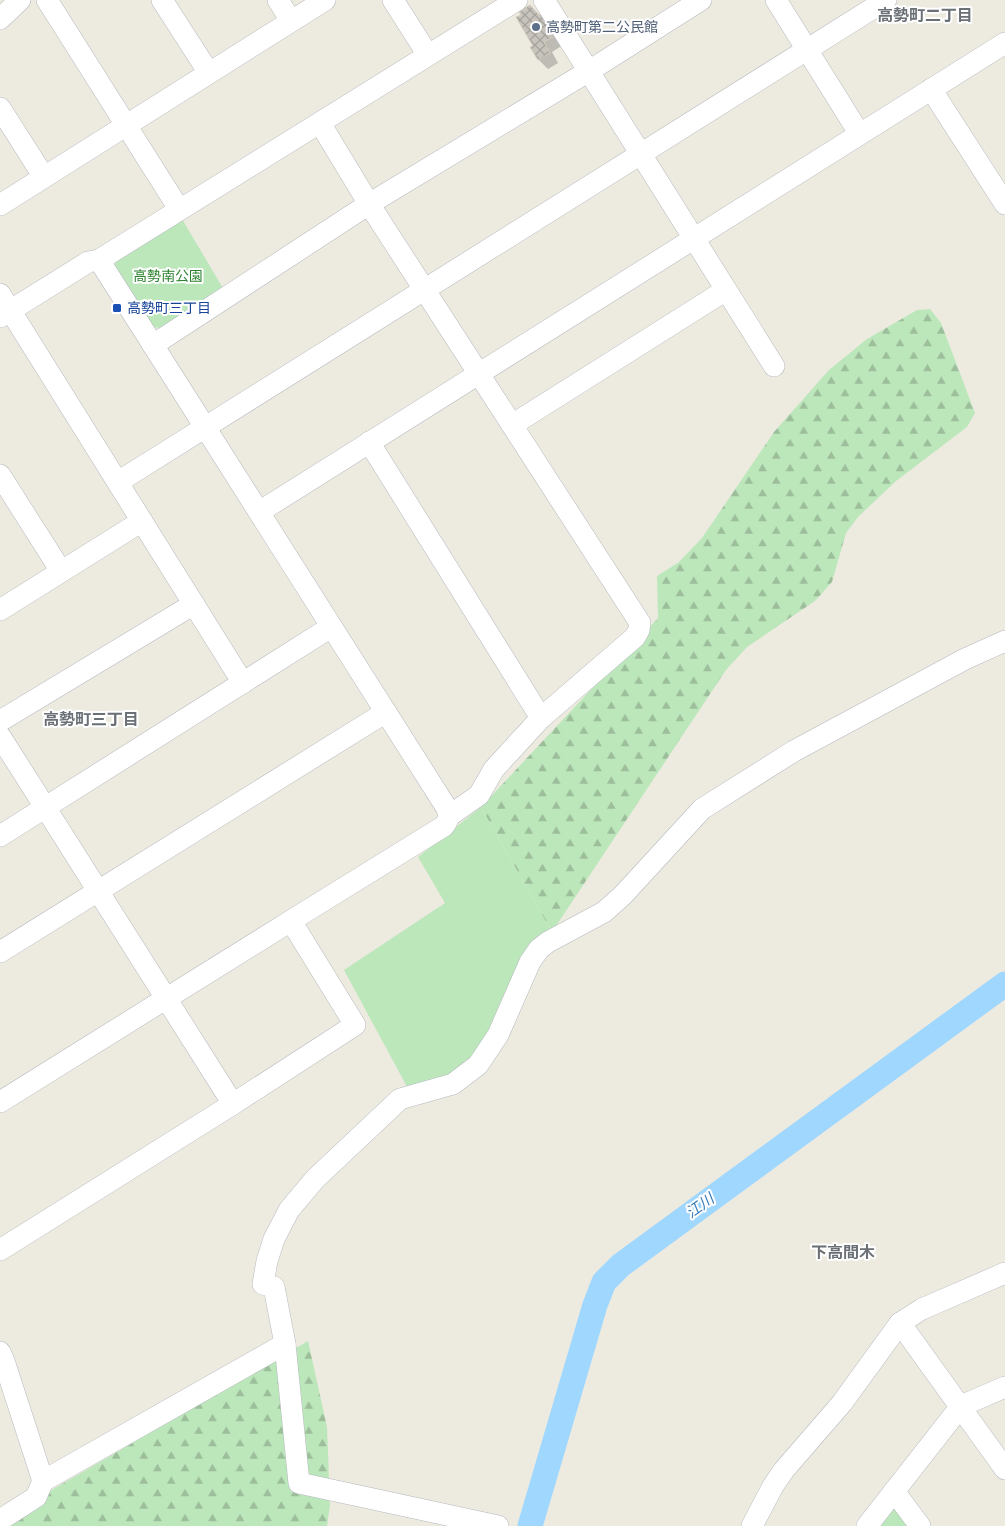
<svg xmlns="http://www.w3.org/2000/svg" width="1005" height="1526" viewBox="0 0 1005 1526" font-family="'Open Sans','Noto Sans JP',sans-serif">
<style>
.green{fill:#bce7bb}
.forest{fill:url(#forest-firs)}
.shadow{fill:#0003}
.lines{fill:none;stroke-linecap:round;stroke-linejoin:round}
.river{stroke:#9fd7ff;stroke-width:25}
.building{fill:url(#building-cross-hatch);stroke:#d2ccbe}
.minor-casing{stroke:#b6b9be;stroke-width:22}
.minor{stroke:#fff;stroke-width:21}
.service-dot{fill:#5c6f8a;stroke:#fff;stroke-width:2}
.transit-dot{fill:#1a4fb4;stroke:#fff;stroke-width:2}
.labels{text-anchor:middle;stroke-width:4;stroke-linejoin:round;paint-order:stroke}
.service-label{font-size:14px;fill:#4e5e75;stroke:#fff;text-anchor:start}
.park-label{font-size:14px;fill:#2f8431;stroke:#fff}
.transit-label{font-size:14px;fill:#164399;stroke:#fff;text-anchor:start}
.water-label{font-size:15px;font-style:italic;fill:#3778b7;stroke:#fff}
.quarter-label{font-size:16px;font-weight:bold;fill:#6a7075;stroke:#fff}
</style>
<defs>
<pattern id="forest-firs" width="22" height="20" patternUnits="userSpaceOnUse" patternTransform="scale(1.25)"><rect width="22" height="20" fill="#bce7bb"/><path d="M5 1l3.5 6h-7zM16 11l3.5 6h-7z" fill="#9cbe9b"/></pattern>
<pattern id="building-cross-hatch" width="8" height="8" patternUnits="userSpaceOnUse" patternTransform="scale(1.25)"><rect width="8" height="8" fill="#c8c4bd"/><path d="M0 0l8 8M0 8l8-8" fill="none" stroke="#a5a29d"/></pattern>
</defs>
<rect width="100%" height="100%" fill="#edeae0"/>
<g class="green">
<path d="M182,219L224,290L163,328L150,327L113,270L117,259Z"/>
<path d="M481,807L552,932L478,1065L412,1096L344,970L445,903L418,857Z"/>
<path d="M887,1508H900L913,1526H873Z"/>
</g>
<g class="forest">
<path d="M930,309L941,323L975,413L967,427L896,481L858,517L846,533L832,582L815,601L747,647L726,670L552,932L481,807L658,618L657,576L679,562L702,538L774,432L829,370L867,339L917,310Z"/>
<path d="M308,1341L327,1427L330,1505L327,1526H0V1520Z"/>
</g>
<path class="shadow" d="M530,6L563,45L552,52L558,63L548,69L539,60L532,48L535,46L522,15Z"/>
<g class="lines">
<path class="river" d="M530,1526L595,1305L604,1282L621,1265L1005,984"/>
</g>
<path class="building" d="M530,5L539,15L542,13L555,36L544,42L550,53L538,60L530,47L533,46L516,17L521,15L519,12Z"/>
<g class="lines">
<defs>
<g id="minor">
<path d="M47,0L179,209"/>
<path d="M162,0L209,73"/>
<path d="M278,0L291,21"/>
<path d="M393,0L428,55"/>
<path d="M544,0L774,366"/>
<path d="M776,0L859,133"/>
<path d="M0,19L20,0"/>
<path d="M931,89L1005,204"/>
<path d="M0,108L44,177"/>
<path d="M320,123L369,204L640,623L639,630L635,637L541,718L494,769L479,795L449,816"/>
<path d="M0,205L325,0"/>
<path d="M0,294L243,683"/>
<path d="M0,317L88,262L99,260"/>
<path d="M153,345L369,204L589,71L701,0"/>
<path d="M512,425L726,290"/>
<path d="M369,442L541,718"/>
<path d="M0,475L61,571"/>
<path d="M118,482L886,0"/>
<path d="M259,512L1005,43"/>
<path d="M0,610L142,521"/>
<path d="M0,721L194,604"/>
<path d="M0,736L233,1104"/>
<path d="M0,836L331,627"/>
<path d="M0,952L386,712"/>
<path d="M0,1102C147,1009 296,918 444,826C449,819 450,815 446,807L99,260L517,0"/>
<path d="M0,1250L233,1104L355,1025L291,921"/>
<path d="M900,1323L1005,1469"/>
<path d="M0,1352L4,1361L43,1481"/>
<path d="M894,1491L920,1526"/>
<path d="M0,1520L36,1497L43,1481L285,1344"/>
<path d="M498,1526L299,1483L285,1344L274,1287L263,1284L267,1261L274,1239L289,1210L315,1179L400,1099L453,1084L478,1065L498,1035L530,962L539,949L548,942L604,912L623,895L702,809L794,751L965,659L1005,641"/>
<path d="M752,1526L773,1486L784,1470L842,1403L900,1323L922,1309L1005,1273"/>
<path d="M867,1526L961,1406L1005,1387"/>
</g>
</defs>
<use href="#minor" class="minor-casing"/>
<use href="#minor" class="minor"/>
</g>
<circle class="service-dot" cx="536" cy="27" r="5"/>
<rect class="transit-dot" x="112" y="303" width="10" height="10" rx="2.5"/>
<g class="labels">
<g class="service-label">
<text x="546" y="32">高勢町第二公民館</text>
</g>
<g class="park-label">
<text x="168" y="281">高勢南公園</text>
</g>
<g class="transit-label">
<text x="127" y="313">高勢町三丁目</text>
</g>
<g class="water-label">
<text transform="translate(700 1206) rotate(-36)" y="5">江川</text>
</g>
<g class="quarter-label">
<text x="925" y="21">高勢町二丁目</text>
<text x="91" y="725">高勢町三丁目</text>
<text x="843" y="1258">下高間木</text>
</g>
</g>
</svg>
